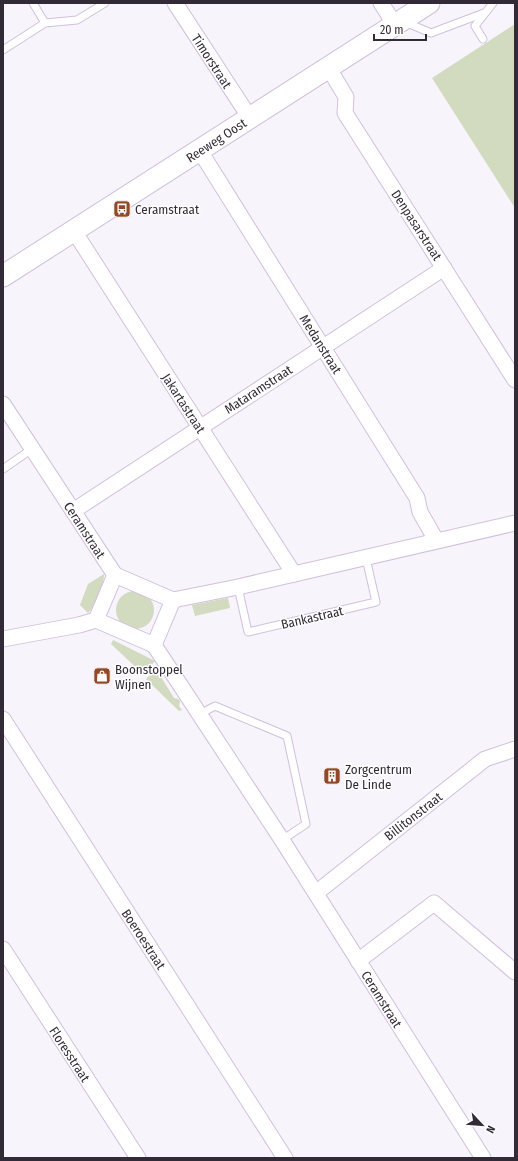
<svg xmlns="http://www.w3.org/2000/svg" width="518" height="1161" viewBox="0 0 518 1161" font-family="'Fira Sans Condensed',sans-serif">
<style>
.green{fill:#d2dac0}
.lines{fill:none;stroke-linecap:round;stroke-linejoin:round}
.lane-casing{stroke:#d1bfdf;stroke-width:9}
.street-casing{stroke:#d1bfdf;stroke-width:17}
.secondary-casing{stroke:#d1bfdf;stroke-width:23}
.lane{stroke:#fff;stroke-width:7}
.street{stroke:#fff;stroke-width:15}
.secondary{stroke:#fff;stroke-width:21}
.labels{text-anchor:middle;stroke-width:3;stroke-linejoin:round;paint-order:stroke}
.street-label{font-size:13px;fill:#322b37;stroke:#fff}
.poi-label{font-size:13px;fill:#322b37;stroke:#fff;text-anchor:start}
</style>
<rect width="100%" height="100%" fill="#f8f4fb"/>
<g class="green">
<path d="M515,24V208L432,78Z"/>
<path d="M104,574C104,587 97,604 88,613L80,605L88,584Z"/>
<circle cx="135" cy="610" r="19"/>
<path d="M228,598L230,608L195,616L192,605Z"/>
<path d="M113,640L155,661L143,674L111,644Z"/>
<path d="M156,669L174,698L178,699L180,701L179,706L182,710L179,711L146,679Z"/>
</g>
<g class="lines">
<defs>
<g id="lane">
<path d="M33,3L45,23"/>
<path d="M405,22L431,33L484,13"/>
<path d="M483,39L475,26L493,3"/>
<path d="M3,50L45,23L77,20L105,3"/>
<path d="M3,469L32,449"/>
<path d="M238,587L248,632L376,602L366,558"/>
<path d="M200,714L215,706L287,736L306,824L282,840"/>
</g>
<g id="street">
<path d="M175,3L250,118"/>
<path d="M381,3L395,25"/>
<path d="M328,67L346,97L345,113L515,380"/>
<path d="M200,151L417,498L420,512L436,540"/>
<path d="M74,231L294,574"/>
<path d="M3,404L115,575"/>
<path d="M73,511L444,268"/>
<path d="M115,575L173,600"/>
<path d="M173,600L238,587L515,523"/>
<path d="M96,620L154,645"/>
<path d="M96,620L115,575"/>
<path d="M3,639L79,625L96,620"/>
<path d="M154,645L282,840L483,1158"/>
<path d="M154,645L173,600"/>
<path d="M3,719L285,1158"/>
<path d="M316,893L485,759L515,749"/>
<path d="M3,949L138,1158"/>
<path d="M358,961L434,903L515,972"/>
</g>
<path id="secondary" d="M3,276L429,3"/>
</defs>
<use href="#lane" class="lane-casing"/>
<use href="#street" class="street-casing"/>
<use href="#secondary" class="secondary-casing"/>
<use href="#lane" class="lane"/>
<use href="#street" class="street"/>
<use href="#secondary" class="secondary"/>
</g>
<defs>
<symbol id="bus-square" viewBox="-11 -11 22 22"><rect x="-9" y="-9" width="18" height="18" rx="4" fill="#914927" stroke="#fff"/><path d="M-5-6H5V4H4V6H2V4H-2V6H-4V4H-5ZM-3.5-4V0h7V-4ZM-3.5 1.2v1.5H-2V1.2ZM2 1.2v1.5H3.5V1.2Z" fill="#fff"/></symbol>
<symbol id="shop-square" viewBox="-11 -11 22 22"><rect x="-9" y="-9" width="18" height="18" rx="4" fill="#914927" stroke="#fff"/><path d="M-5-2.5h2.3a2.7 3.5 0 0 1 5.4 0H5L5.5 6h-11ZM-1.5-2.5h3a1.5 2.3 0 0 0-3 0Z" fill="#fff"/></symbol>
<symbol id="building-square" viewBox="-11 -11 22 22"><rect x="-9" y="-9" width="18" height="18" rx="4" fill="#914927" stroke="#fff"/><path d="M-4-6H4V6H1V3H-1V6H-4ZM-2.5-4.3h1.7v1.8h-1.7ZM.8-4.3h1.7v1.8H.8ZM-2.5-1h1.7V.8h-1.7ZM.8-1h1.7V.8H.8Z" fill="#fff"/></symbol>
</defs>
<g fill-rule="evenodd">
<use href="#bus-square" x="112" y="199" width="20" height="20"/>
<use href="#shop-square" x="92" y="666" width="20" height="20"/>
<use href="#building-square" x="322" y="766" width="20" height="20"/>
</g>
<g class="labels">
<g class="street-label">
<text transform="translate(212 61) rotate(57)" y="5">Timorstraat</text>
<text transform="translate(216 140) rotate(-33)" y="5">Reeweg Oost</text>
<text transform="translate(417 225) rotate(57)" y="5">Denpasarstraat</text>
<text transform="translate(321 344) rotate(58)" y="5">Medanstraat</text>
<text transform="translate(258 389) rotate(-33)" y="5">Mataramstraat</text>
<text transform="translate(184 403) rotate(57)" y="5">Jakartastraat</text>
<text transform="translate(85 530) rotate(57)" y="5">Ceramstraat</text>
<text transform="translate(312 617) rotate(-13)" y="5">Bankastraat</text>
<text transform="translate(413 816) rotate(-38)" y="5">Billitonstraat</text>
<text transform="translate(144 939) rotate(57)" y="5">Boeroestraat</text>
<text transform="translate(382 999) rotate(58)" y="5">Ceramstraat</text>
<text transform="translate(70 1054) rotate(57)" y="5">Floresstraat</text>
</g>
<g class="poi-label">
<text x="135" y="214">Ceramstraat</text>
<text x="115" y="674">Boonstoppel<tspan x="115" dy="15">Wijnen</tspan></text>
<text x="345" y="774">Zorgcentrum<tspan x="345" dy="15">De Linde</tspan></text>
</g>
</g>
<rect width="518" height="1161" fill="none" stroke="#322b37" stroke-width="8"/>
<g transform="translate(482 1125) rotate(116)" stroke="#ffffff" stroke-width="3" paint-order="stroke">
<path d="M0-3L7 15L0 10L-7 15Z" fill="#322b37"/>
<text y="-6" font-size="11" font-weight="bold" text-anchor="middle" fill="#322b37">N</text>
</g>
<path d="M374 34v6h52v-6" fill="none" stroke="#322b37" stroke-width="2"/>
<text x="380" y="34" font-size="12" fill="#322b37" stroke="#ffffff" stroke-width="3" paint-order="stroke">20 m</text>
</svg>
